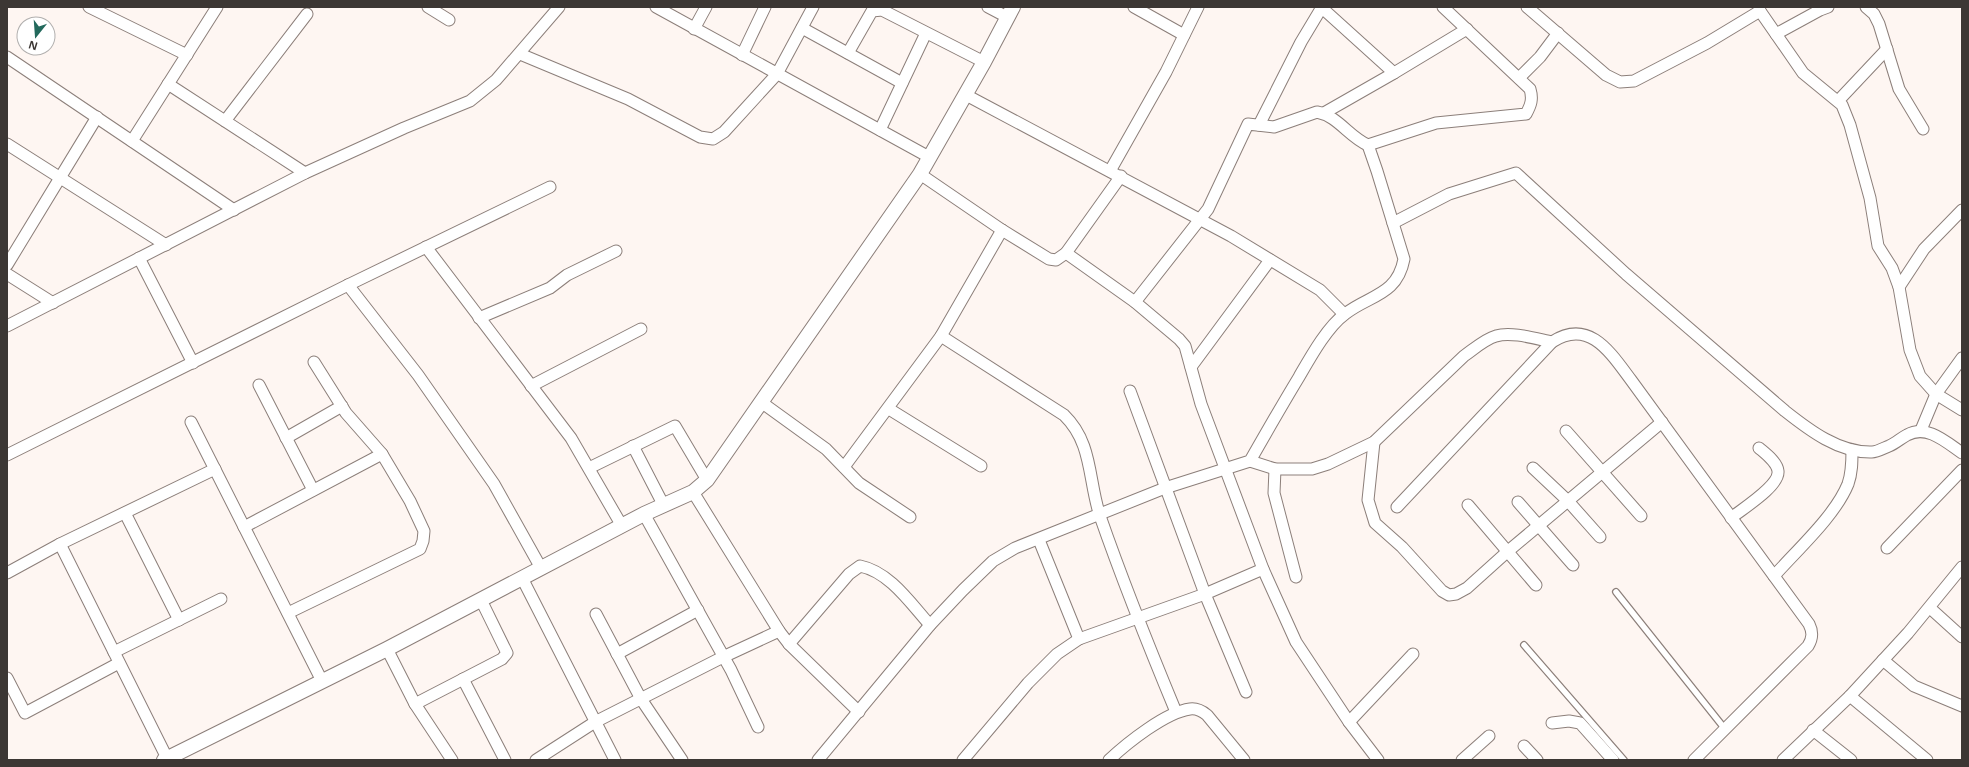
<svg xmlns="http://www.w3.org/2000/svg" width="1969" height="767" viewBox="0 0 1969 767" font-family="'Open Sans',sans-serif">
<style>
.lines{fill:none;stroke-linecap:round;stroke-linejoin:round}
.service-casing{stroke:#8c7f7a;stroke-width:8}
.minor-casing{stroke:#8c7f7a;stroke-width:13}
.tertiary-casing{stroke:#8c7f7a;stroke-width:16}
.service{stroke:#fff;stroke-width:5.5}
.minor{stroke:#fff;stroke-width:11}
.tertiary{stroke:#fff;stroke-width:14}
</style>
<rect width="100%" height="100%" fill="#fef6f2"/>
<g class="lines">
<defs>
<g id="service">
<path d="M1616,592L1725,729"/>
<path d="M1524,645L1624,760"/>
</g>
<g id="minor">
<path d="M89,7L187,55"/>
<path d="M428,7L449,20"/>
<path d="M656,7L929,157"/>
<path d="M988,7L1007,17"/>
<path d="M1134,7L1184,35"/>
<path d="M1321,7L1394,73L1324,113"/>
<path d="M1527,7L1606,75L1620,82L1634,81L1707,43L1760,11L1759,7"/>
<path d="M1866,7L1874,14L1879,24L1899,89L1923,129"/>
<path d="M1760,11L1803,73L1842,105L1850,125L1870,198L1878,246L1892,268L1899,287L1910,350L1920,376L1936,394L1962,410"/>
<path d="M802,28L902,83"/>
<path d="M694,29L706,7"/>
<path d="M1776,34L1820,10L1828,7"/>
<path d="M848,53L872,11L882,10L984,62"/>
<path d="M520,54L628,99L700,137L713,139L724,132L777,74L813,7"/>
<path d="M742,55L765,7"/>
<path d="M7,57L234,210"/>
<path d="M1394,73L1467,29"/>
<path d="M1519,78L1540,57L1558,33"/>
<path d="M168,84L305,173"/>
<path d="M966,95L1231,236L1320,290L1344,314"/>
<path d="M1838,101L1887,49"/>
<path d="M225,121L307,14"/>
<path d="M1259,125L1301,42L1322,7"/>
<path d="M880,130L926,33"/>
<path d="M132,141L217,7"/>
<path d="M7,144L166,245"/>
<path d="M1110,171L1166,72L1198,7"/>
<path d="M920,174L1002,230L1049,259L1056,260L1066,253L1121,176"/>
<path d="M1393,223L1449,194L1516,173L1626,274L1785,411C1809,430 1839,453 1872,452C1877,452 1884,448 1889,446C1896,443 1901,438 1907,435C1927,424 1946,442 1962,453"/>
<path d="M426,247L571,438L622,526"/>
<path d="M1066,253L1135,302L1179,339L1185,346L1201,404L1263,569L1296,642L1349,722L1378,760"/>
<path d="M139,258L193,363"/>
<path d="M7,265L97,117"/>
<path d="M7,274L53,303"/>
<path d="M348,285L418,375L494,484L541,568"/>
<path d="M1899,287L1924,249L1962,210"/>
<path d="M1135,302L1208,209L1248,124L1274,127L1317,112C1338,116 1349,137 1368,145L1436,123L1526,114C1531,105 1533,99 1530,89L1443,7"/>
<path d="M479,318L550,288L567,275L616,251"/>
<path d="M7,326L305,173L404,128L470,101L496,80L559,7"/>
<path d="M941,336L1064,415C1093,443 1088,480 1100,516C1123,582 1149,647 1176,712"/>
<path d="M1191,367L1270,260"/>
<path d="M259,385L313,490"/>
<path d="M531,386L641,329"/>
<path d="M1130,391L1205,594L1246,692"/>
<path d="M761,402L826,449L859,483L910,517"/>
<path d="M889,409L981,466"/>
<path d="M191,422L322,681"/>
<path d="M1921,430L1936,394L1962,358"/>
<path d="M1566,431L1641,516"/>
<path d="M286,438L342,406"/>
<path d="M1374,442L1368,500L1375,523L1402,547L1442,591L1449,595L1456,594L1467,588L1507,552L1662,422"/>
<path d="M633,446L664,506"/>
<path d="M7,455L348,285L550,187"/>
<path d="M1250,461L1275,469H1312L1328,464L1374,442L1464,356C1474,349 1485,339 1496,336C1511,331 1537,339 1552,342C1589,318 1610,352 1631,380L1809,624C1813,632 1813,638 1808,646L1694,760"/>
<path d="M844,467L941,336L1002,230"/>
<path d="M589,468L675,426L707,480"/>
<path d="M1533,468L1568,501L1600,537"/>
<path d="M1275,469L1274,493L1296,577"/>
<path d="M693,492L779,631L789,644L859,712"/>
<path d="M1518,502L1573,565"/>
<path d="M1468,505L1536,585"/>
<path d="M1397,507L1552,342"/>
<path d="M125,513L179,620"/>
<path d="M644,514L731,670L758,727"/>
<path d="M1731,518C1742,509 1780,486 1778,471C1777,462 1766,454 1759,448"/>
<path d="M244,527L382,454"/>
<path d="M1039,540L1079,639"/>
<path d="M60,544L167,758"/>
<path d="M1887,548L1962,470"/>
<path d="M7,573L60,544L215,469"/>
<path d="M1774,576C1797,550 1835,516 1848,484C1852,473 1852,462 1852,450"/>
<path d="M522,578L615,760"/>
<path d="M1930,608L1962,637"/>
<path d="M288,613L420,549L423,541L424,531L410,501L382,454L346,413L314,362"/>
<path d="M596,614L641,699L682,760"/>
<path d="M789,644L849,574L860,566C890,572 911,604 930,625"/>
<path d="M387,649L415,704L452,760"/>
<path d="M114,652L221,599"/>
<path d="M617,654L698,610"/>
<path d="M1883,660L1914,686L1962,706"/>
<path d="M7,678L25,713L119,663"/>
<path d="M463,679L505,760"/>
<path d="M1850,696L1927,760"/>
<path d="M415,704L502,659L507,653L481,600"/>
<path d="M1349,722L1413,654"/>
<path d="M1552,723L1569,721L1580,723L1613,760"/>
<path d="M1813,730L1851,760"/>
<path d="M1524,746L1537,760"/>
<path d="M536,760L595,722L723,657L779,631"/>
<path d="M818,760L930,625L963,590L993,561L1015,548L1165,488L1250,461C1266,433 1282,405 1299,377C1310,358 1327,327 1345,314C1369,295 1397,296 1404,259L1377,171L1368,145"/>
<path d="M963,760L1028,683L1057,654L1079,639L1205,594L1263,569"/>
<path d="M1109,760C1127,743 1166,712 1190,709C1197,708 1202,711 1207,715L1244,760"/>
<path d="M1462,760L1489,736"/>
<path d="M1783,760L1850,696L1908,633L1962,567"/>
</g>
<path id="tertiary" d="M164,760L387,649L644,514L693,492L707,480L920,174L984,62L1013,7"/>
</defs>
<use href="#service" class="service-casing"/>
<use href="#minor" class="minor-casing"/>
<use href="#tertiary" class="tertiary-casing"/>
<use href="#service" class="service"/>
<use href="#minor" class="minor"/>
<use href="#tertiary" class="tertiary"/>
</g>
<rect width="1969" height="767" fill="none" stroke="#3c3734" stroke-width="16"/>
<g transform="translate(36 36) rotate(197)"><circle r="19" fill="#ffffff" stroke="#b1afae"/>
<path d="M0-3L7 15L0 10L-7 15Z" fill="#23695c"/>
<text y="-6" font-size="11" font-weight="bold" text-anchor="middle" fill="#3c3734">N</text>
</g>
</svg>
